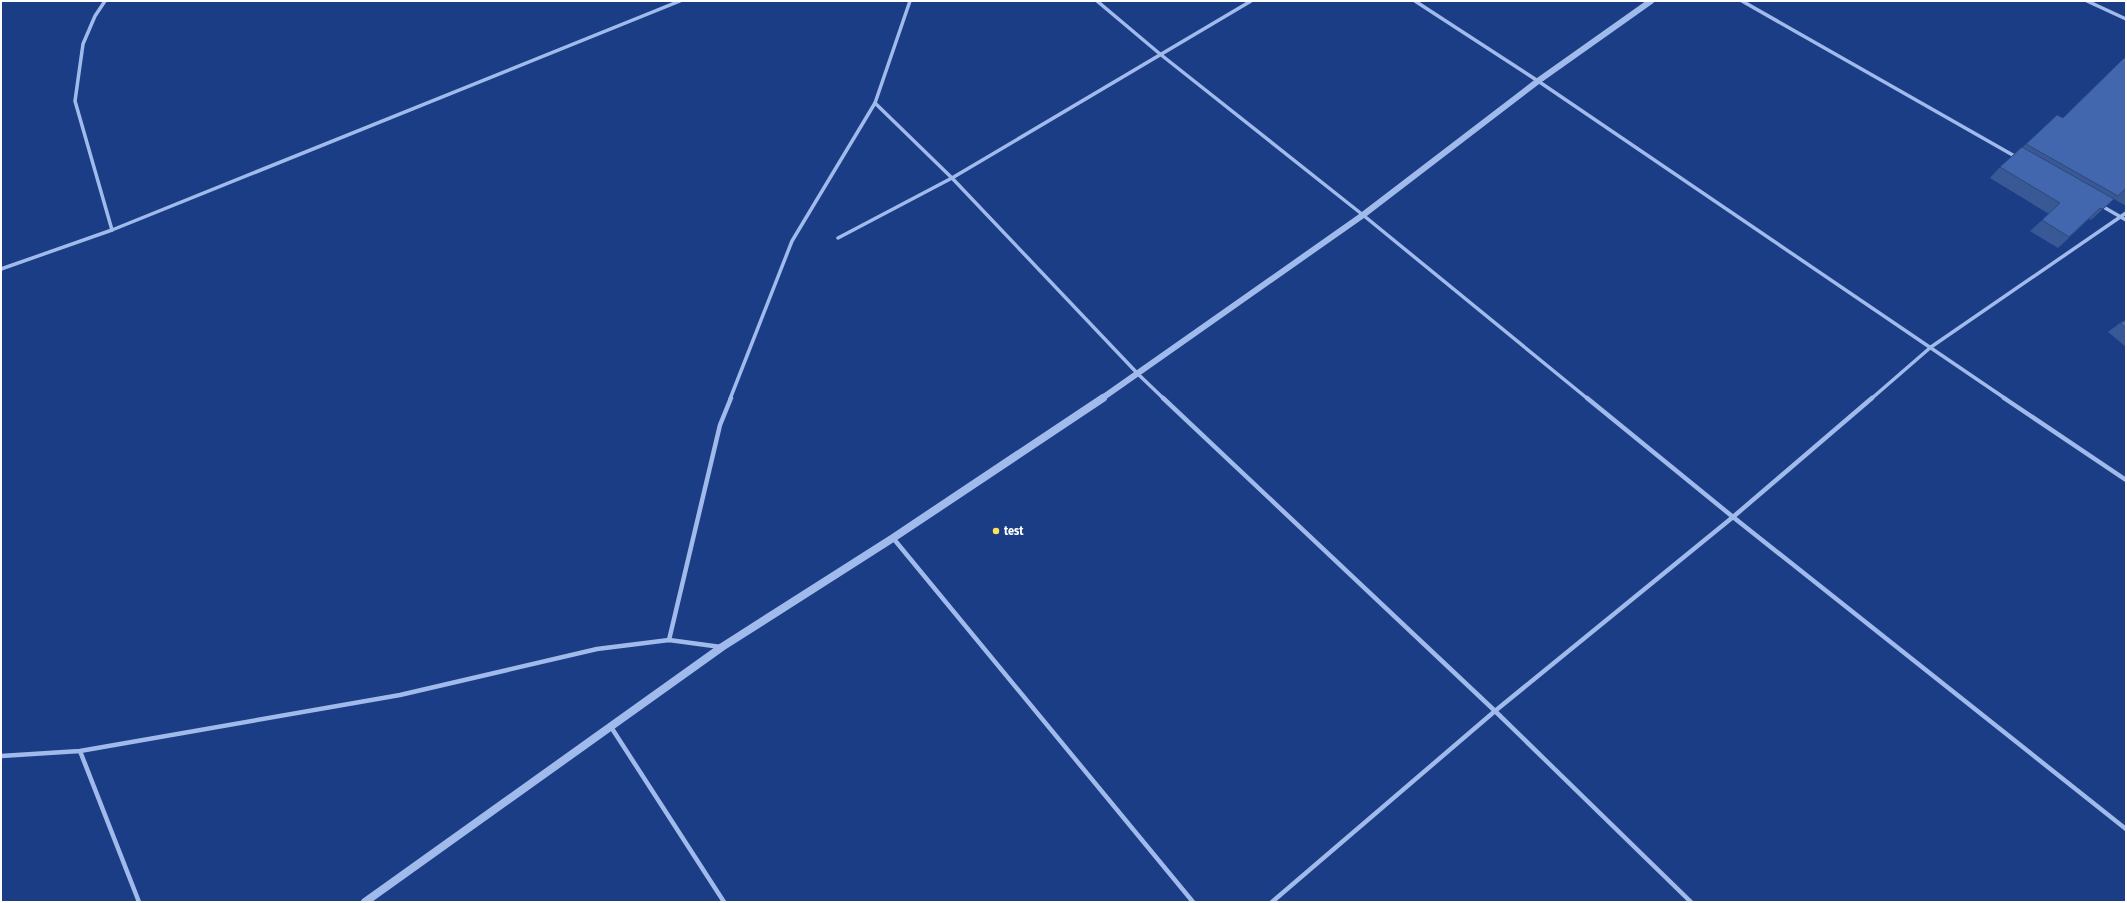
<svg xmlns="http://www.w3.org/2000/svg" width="2127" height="903" viewBox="0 0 2127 903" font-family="'Fira Sans Condensed',sans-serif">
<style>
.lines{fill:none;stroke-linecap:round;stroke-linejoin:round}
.minor-far1{stroke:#a0baec;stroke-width:3.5}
.minor{stroke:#a0baec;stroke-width:4.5}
.tertiary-far1{stroke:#a0baec;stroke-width:6}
.tertiary{stroke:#a0baec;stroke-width:8}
.wall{fill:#395996}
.building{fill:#4267af;stroke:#2e487a}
.poi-dot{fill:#fee15c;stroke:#1a3d85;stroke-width:1.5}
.labels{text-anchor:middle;stroke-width:3;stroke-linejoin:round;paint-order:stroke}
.poi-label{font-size:12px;font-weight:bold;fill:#fff;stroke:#1a3d85;text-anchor:start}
</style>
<rect width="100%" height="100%" fill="#1a3d85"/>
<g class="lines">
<g class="minor-far1">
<path d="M105,1L95,16L83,44L75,101L112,230"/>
<path d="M1097,1L1160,54L1363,215L1588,399"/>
<path d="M1415,1L1538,81L2006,399"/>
<path d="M1742,1L2018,158"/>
<path d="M2087,1L2126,19"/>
<path d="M875,103L952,178L1138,374L1164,399"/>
<path d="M2100,205L2126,220"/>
<path d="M838,238L952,178L1251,1"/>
<path d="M1,269L112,230L680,1"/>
<path d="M730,399L792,241L875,103L910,1"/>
<path d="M1871,399L1931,347L2126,213"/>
</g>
<g class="minor">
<path d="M1163,398L1495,711L1691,902"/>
<path d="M1587,398L1733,517L2126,829"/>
<path d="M2004,398L2126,480"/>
<path d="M893,538L1193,902"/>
<path d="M669,640L720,425L731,398"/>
<path d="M611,727L724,902"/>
<path d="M80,751L139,902"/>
<path d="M1,756L80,751L400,695L597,649L669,640L721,647"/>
<path d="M1272,902L1495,711L1733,517L1872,398"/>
</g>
<path class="tertiary-far1" d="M1101,399L1363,215L1538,81L1651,1"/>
<path class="tertiary" d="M365,902L722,647L893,538L1103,398"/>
</g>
<g class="wall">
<path d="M2126,59V206L2114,199L2091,220L2089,219L2058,248L2030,231L2049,214L1990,178L2000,167L2026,144L2063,118Z"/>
<path d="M2126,320V347L2108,332L2120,323Z"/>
</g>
<g class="building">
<path d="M2124,58L2126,59V190L2125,189L2118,196L2026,144L2057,115L2063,118Z"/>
<path d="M2022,147L2114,199L2103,209L2100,208L2069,237L2042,220L2060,203L2000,167Z"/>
<path d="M2126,320V328L2120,323Z"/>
</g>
<circle class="poi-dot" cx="996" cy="531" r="4"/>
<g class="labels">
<g class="poi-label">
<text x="1004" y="535">test</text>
</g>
</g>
<rect width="2127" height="903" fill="none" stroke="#ffffff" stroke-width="4"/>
</svg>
